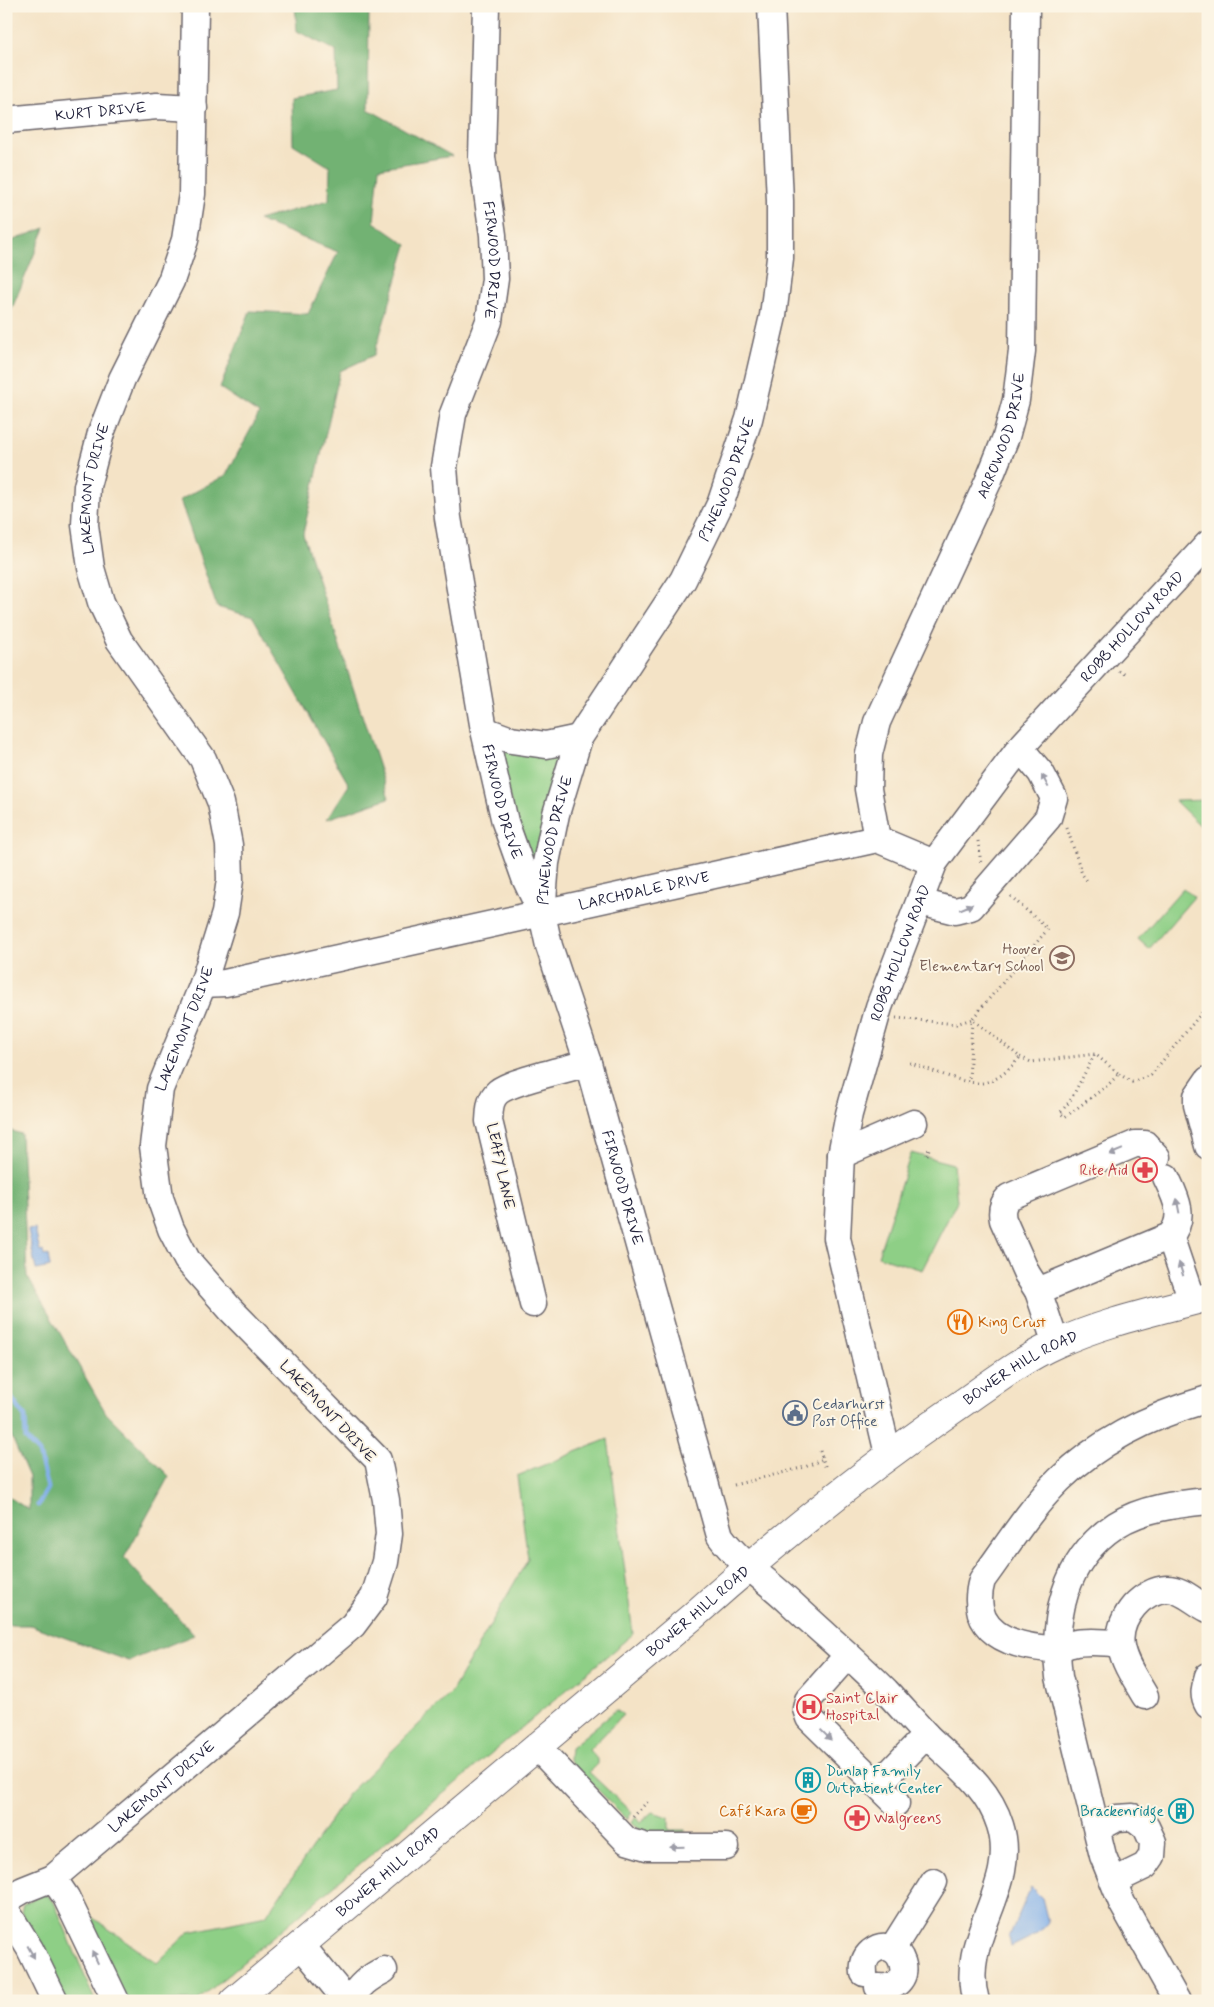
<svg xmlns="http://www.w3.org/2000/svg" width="1214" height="2007" viewBox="0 0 1214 2007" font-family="Mynerve,sans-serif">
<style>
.green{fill:#8ecf86;stroke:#587860}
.forest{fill:#72b273;stroke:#4a6a57}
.water{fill:#80afea;stroke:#516892}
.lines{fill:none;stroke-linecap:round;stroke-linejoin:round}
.stream{stroke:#80afea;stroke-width:5}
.minor-casing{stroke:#6c666c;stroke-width:29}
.major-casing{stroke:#6c666c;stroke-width:30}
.path{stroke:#6c666c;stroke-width:3;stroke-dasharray:1 4;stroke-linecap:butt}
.minor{stroke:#fff;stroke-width:26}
.major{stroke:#fff;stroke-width:28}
.oneway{fill:#9c9ca7}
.labels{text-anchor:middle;stroke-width:4;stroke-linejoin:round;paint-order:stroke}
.street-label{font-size:15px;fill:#22223b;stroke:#fcf5e5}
.education-label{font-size:15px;fill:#785e54;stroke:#fcf5e5;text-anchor:end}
.health-label{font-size:15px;fill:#be3a42;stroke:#fcf5e5;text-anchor:start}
.food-label{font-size:15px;fill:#c56008;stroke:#fcf5e5;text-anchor:start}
.service-label{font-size:15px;fill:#4e5e75;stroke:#fcf5e5;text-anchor:start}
.culture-label{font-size:15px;fill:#0d838f;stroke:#fcf5e5;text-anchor:start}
</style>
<rect width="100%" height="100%" fill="#fcf5e5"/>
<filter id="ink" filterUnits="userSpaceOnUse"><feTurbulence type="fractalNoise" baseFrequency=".02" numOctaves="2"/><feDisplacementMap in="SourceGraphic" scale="10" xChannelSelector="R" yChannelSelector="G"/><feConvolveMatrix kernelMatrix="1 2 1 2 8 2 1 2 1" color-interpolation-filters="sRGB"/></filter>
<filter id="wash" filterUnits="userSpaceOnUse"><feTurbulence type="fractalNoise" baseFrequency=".0096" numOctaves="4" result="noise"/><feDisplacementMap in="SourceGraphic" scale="20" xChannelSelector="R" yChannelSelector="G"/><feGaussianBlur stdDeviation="1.12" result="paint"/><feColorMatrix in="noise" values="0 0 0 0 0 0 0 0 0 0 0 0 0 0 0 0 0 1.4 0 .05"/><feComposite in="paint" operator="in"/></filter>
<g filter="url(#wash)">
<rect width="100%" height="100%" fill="#f4e3c6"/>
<g class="green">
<path d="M506,746L563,755L536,867H530L496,753Z"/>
<path d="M1208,800V833L1175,801Z"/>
<path d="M1183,888L1194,897L1149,949L1138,939Z"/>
<path d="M911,1153L953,1164L957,1201L922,1270L878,1256Z"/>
<path d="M608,1439L633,1634L197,2001H122L86,1913L157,1963L189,1932L266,1916L348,1794L451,1693L528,1559L517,1476Z"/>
<path d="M616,1710L623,1715L589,1750L597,1759V1764L589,1772L632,1813L627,1819L573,1765L569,1758L570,1748Z"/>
<path d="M652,1812L669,1817V1830H685V1832H645L640,1830L631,1822L636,1817L641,1822Z"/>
<path d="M42,1894L49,1896L54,1902L95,2001H65L21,1912L23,1904Z"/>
</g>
<g class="forest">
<path d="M295,6H369L368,109L452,156L379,168L374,222L407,245L374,355L340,371L303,534L389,798L327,819L349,785L253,617L217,607L180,500L226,475L259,414L220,388L250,311L308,314L338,252L258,220L329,200L330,167L293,144L292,98L337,90L336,51L297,31Z"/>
<path d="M45,228L6,323V243Z"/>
<path d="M6,1129L21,1134L27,1276L106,1413L169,1476L124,1558L194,1635L129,1661L30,1625H6V1495L29,1510V1477L6,1424Z"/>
</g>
<g class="water">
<path d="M35,1229L40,1252L43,1251L44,1256L48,1255L50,1267L36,1270L28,1230Z"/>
<path d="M1031,1887L1042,1898L1048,1922L1037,1934L1011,1947L1009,1937Z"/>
</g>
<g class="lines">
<path class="stream" d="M6,1382L9,1395L25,1417L26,1439L39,1453L48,1488L38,1505"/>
</g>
</g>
<g filter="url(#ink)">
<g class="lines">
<defs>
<g id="minor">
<path id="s1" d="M486,6L482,157L493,235L495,279L489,321L453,414L444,467L448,518L484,730L505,822L525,878L542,914L549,946L588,1063L720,1536C739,1562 768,1581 791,1603C823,1633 856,1661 886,1691C900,1706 913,1721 927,1736C955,1763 988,1786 1000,1825C1020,1887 957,1938 976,2001"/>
<path id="s2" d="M6,120L157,106L194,108"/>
<path d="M484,730L511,740L546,745L579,738"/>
<path id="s3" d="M877,839L868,789L869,754L877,722L988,482L1006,437L1016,400L1022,351L1026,6"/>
<path d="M920,902L955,911L971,907L1048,818L1054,798L1041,773L1020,748"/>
<path id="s4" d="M542,913L546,863L556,814L579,738L683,580L721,502L749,419L773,316L780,258V201L771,6"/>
<path id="s5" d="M203,984L225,983L877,839L934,863"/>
<path d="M1208,1080L1197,1096V1105L1208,1146"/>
<path d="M841,1155L914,1123"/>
<path d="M1157,1157L1145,1144H1135L1009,1197C1002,1204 1001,1211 1003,1220L1027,1274L1038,1291L1170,1236C1187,1217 1175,1196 1166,1177"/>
<path d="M1170,1236L1192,1301"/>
<path d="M1038,1291L1056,1344"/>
<path d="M533,1304L489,1121C490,1110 489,1100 498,1092C511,1081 568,1069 588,1063"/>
<path id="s6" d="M888,1454L837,1238L841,1155L849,1114L879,1007L934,863L1020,748L1208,544"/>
<path d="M1119,1643C1104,1643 1087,1640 1072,1644C1066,1645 1060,1649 1054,1649C1010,1647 967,1632 982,1580C1007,1546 1029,1510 1059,1480C1100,1440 1153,1415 1208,1399"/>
<path d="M847,1656L808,1700L806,1709L809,1718L896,1803"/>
<path d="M1208,1676C1205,1687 1202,1695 1208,1705"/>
<path d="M1145,1696C1127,1665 1106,1639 1134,1606C1142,1597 1155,1589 1167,1589C1183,1589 1195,1603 1208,1609"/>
<path d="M537,1747L627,1841L647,1847H726"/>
<path d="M878,1785L926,1735"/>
<path d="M1097,1829L1117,1818L1133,1817L1146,1827L1153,1842L1152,1856L1145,1866L1114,1881"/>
<path d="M53,1878L66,1897L116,2001"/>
<path id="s7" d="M6,1900L23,1890L53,1878L353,1625L374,1597L385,1562L389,1534L386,1500L378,1460L231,1310L187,1260L171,1229L160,1198L153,1146L160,1089L203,984L225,913L230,880L229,845L221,803L203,759L119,640L101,602L91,568L85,525L87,486L101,433L122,379L171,281L185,240L192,194L195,6"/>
<path d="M6,1910L30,1949L55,2001"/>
<path d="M301,1945L347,2001"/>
<path d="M892,1949L934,1882"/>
<path d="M864,1973C863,1965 864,1958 871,1952C900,1929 923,1991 878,1987"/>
<path d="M350,2001C359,1985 368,1978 384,1970"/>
<path d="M1177,2001L1122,1903L1103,1856L1059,1677C1052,1619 1064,1559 1116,1525C1142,1508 1178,1504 1208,1501"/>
</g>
<g id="major">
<path id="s8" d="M234,2001L693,1616C775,1543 860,1474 951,1411C985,1388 1018,1361 1056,1344C1104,1322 1157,1311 1208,1297"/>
</g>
</defs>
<use href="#minor" class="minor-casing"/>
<use href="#major" class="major-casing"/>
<g class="path">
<path d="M1119,671L1126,675"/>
<path d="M1067,828L1082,874L1088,882"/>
<path d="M978,841L981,864"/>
<path d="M896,1018L956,1024L972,1019L969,1081"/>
<path d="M1020,1057L1031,1062L1095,1054L1119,1074L1108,1085L1065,1117L1060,1113L1070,1101L1095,1054"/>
<path d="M910,1063C930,1069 962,1084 982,1083C998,1081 1010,1069 1020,1057L972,1019L1048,929L1009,895"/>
<path d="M1119,1074L1132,1082L1151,1075L1208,1005"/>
<path d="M927,1155L930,1146"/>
<path d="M820,1451L826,1469"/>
<path d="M734,1485L805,1467L823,1459"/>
<path d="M633,1817L648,1801"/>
</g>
<use href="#minor" class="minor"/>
<use href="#major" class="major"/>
</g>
<defs><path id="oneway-solid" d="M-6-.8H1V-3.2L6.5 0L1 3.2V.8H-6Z" transform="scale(1.25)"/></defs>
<g class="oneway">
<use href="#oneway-solid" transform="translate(1045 781) rotate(-118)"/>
<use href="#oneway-solid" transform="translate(966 907) rotate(-23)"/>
<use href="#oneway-solid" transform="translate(1116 1152) rotate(157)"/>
<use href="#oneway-solid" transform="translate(1178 1206) rotate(-101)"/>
<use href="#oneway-solid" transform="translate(1181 1269) rotate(-108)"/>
<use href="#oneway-solid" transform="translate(826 1735) rotate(44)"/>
<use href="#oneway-solid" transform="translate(677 1847) rotate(179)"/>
<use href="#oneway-solid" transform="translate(31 1952) rotate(61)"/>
<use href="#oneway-solid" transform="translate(95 1957) rotate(-115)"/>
</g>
</g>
<defs>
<symbol id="school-ring" viewBox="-11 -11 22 22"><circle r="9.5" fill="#fcf5e5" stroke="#8d6e63" stroke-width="1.5"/><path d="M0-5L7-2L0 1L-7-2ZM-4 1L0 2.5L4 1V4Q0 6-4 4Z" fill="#8d6e63"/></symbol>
<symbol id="pharmacy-ring" viewBox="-11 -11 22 22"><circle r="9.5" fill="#fcf5e5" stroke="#e0444e" stroke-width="1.5"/><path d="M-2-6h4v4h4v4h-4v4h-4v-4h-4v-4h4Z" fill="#e0444e"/></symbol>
<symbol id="restaurant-ring" viewBox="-11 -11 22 22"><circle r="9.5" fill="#fcf5e5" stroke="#e8710a" stroke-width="1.5"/><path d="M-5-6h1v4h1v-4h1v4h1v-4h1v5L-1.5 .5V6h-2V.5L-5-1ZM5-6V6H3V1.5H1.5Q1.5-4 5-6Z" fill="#e8710a"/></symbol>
<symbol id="civic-ring" viewBox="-11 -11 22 22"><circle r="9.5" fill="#fcf5e5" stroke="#5c6f8a" stroke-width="1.5"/><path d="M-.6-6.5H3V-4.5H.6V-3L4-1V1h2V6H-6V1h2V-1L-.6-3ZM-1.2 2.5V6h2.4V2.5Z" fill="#5c6f8a"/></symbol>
<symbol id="hospital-ring" viewBox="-11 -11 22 22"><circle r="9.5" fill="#fcf5e5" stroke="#e0444e" stroke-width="1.5"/><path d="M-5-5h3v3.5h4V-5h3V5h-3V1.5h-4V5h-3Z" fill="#e0444e"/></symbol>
<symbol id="building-ring" viewBox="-11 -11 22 22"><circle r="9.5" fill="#fcf5e5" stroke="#0f9aa8" stroke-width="1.5"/><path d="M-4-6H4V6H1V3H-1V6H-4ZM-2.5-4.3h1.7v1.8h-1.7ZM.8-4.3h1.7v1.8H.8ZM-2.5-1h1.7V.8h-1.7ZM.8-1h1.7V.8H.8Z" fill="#0f9aa8"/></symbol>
<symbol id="cafe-ring" viewBox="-11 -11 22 22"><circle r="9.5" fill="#fcf5e5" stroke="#e8710a" stroke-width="1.5"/><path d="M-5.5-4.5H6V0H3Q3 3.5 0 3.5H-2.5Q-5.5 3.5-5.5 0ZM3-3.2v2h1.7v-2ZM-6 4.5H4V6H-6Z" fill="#e8710a"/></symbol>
</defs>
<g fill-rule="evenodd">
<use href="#school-ring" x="1048" y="944" width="28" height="28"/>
<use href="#pharmacy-ring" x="1131" y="1156" width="28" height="28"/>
<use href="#restaurant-ring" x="946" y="1308" width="28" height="28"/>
<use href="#civic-ring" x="781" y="1399" width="28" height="28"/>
<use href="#hospital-ring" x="795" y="1693" width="28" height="28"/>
<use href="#building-ring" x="794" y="1766" width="28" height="28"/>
<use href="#cafe-ring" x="790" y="1797" width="28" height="28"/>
<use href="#building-ring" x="1167" y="1797" width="28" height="28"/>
<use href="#pharmacy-ring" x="843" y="1804" width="28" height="28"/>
</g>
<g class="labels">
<g class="street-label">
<text dy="5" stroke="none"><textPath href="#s2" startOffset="95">KURT DRIVE</textPath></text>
<text dy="5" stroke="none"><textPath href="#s1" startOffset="255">FIRWOOD DRIVE</textPath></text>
<text dy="5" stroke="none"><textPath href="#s3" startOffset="432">ARROWOOD DRIVE</textPath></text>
<text dy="5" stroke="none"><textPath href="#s4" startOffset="479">PINEWOOD DRIVE</textPath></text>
<text dy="5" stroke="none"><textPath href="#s7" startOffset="1724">LAKEMONT DRIVE</textPath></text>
<text dy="5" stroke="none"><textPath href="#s6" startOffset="921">ROBB HOLLOW ROAD</textPath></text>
<text dy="5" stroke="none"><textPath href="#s1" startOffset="810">FIRWOOD DRIVE</textPath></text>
<text dy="5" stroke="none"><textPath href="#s4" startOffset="74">PINEWOOD DRIVE</textPath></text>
<text dy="5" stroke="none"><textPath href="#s5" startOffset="451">LARCHDALE DRIVE</textPath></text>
<text dy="5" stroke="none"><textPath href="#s6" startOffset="516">ROBB HOLLOW ROAD</textPath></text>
<text dy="5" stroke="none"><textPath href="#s7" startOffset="1139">LAKEMONT DRIVE</textPath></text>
<text transform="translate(501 1166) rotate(78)" y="5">LEAFY LANE</text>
<text dy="5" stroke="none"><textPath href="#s1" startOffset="1215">FIRWOOD DRIVE</textPath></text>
<text dy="5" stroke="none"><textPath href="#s8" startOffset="1011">BOWER HILL ROAD</textPath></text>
<text transform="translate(328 1411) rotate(47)" y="5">LAKEMONT DRIVE</text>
<text dy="5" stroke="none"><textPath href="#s8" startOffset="606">BOWER HILL ROAD</textPath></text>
<text dy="5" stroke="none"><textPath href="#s7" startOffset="194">LAKEMONT DRIVE</textPath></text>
<text dy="5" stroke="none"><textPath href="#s8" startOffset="201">BOWER HILL ROAD</textPath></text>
</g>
<g class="education-label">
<text x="1044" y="954">Hoover<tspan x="1044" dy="17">Elementary School</tspan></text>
</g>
<g class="health-label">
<text x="1128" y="1175" text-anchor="end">Rite Aid</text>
<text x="826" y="1703">Saint Clair<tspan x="826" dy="17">Hospital</tspan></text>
<text x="874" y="1823">Walgreens</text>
</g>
<g class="food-label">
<text x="978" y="1327">King Crust</text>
<text x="786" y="1816" text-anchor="end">Café Kara</text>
</g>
<g class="service-label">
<text x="812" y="1409">Cedarhurst<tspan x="812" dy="17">Post Office</tspan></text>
</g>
<g class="culture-label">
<text x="826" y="1776">Dunlap Family<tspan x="826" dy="17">Outpatient Center</tspan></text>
<text x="1164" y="1816" text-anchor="end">Brackenridge</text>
</g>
</g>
<rect width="1214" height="2007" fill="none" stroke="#fcf5e5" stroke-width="25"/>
</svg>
